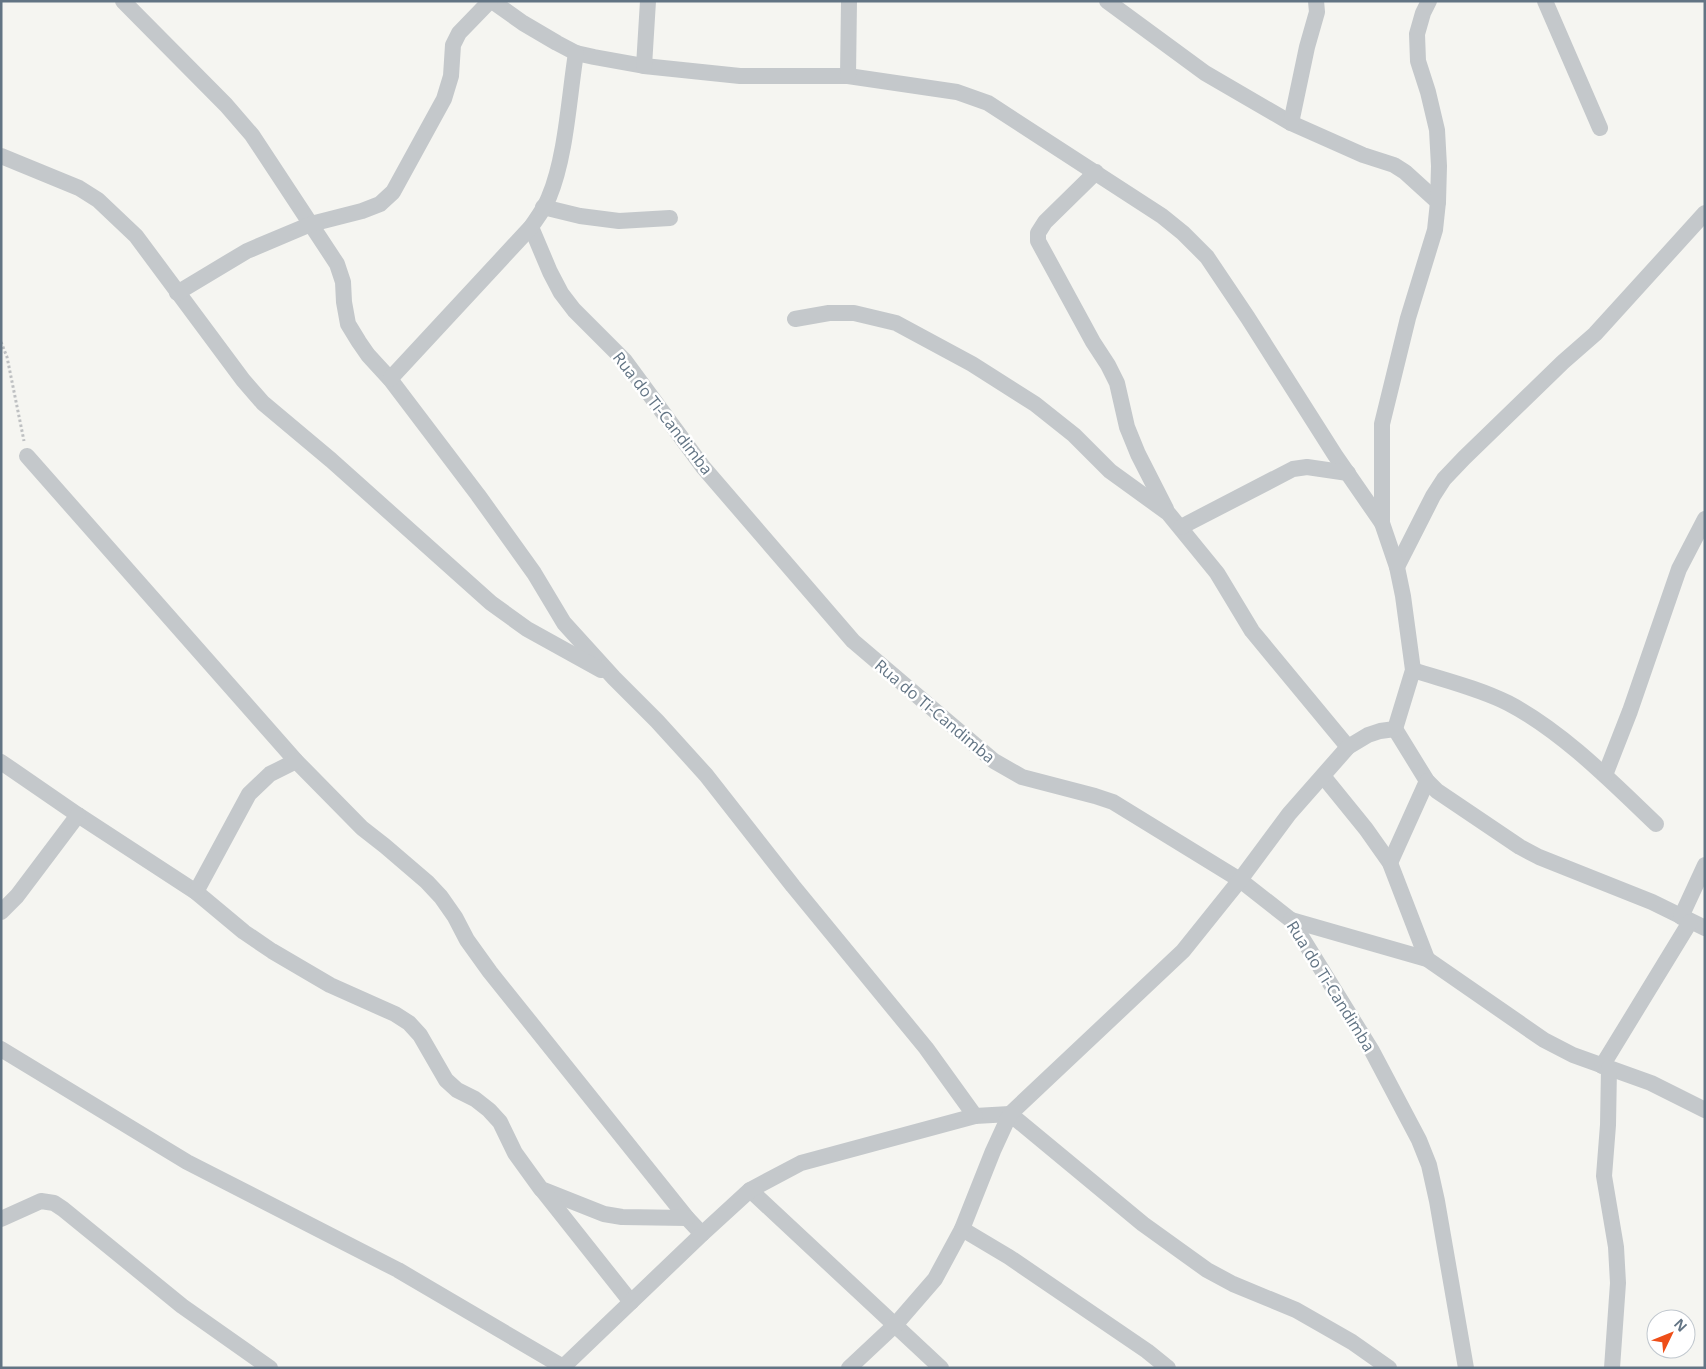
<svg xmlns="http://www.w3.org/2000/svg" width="1706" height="1369" viewBox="0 0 1706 1369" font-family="'Open Sans',sans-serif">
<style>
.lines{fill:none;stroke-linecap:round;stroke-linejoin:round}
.path{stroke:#bec0c2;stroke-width:3;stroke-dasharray:2.5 2.5;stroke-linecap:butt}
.minor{stroke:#c4c8cb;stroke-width:16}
.labels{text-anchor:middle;stroke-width:5;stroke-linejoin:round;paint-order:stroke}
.street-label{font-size:16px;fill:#627484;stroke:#fff}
</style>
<rect width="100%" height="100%" fill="#f5f5f1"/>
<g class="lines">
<path class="path" d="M1,342L7,357L24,441"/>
<g class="minor">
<path d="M123,1L226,105L252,135L337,264L343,282L344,302L348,324L359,342L368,355L390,379L478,495L534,573L564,623L614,678L657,721L706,775L793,886L926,1048L975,1116L1010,1114L1143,1224L1207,1270L1233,1284L1296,1310L1352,1342L1389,1368"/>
<path d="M492,1L523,23L557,43L576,53L594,57L644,66L740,76H848L957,92L988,103L1162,216L1183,233L1207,257L1248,318L1335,455L1382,523"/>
<path d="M1107,1L1205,73L1291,123L1363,155L1394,165L1405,172L1438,202"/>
<path d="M1545,1L1600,128"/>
<path d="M644,66L648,1"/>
<path d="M848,76L849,1"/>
<path d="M1291,123L1307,47L1317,12L1316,1"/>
<path d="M1,156L79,188L98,200L136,236L243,380L263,403L331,460L491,603L527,629L601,670"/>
<path d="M1096,172L1045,222L1038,233V241L1093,342L1108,365L1117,383L1127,427L1138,454L1166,509"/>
<path d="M543,207L580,216L619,221L670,218"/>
<path d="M531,227L550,272L561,293L574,310L625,361L703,467L853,641L994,761L1022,777L1095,796L1113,802L1240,880L1291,920L1372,1051L1419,1140L1429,1165L1437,1201L1466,1368"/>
<path d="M177,293L247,251L311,224L362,211L380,204L393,192L444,99L451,76L453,45L459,33L490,1"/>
<path d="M795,319L829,313H854L896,323L972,364L1035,404L1074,435L1110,471L1168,513L1217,573L1252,631L1348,747"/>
<path d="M390,379L531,227C537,218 545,208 549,197C566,157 569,97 576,53"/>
<path d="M27,456L296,761L362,828L385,846L427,882L441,897L455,917L467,940L490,972L687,1218L702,1234"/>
<path d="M1181,527L1293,469L1307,467L1348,473"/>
<path d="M1397,567L1433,496L1444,479L1464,458L1563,362L1595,334L1705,213"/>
<path d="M1413,670C1444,680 1478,688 1508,703C1562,731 1612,782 1656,824"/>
<path d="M1395,729L1427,781L1437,791L1520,847L1539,857L1652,902L1705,928"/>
<path d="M1,762L78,815L196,892L244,932L272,951L330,985L395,1014L409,1023L420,1035L446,1080L457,1090L475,1099L489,1110L500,1122L515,1153L541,1189L604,1214L622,1217L687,1218"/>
<path d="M1605,775L1630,711L1679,569L1705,519"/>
<path d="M1323,776L1366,829L1390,863L1427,959"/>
<path d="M1390,863L1427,781"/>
<path d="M196,892L249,794L270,774L296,761"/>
<path d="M1,912L17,896L78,815"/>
<path d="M1681,917L1705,865"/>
<path d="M1291,920L1427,959L1544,1040L1573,1055L1651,1083L1705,1110"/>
<path d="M1,1049L187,1162L398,1270L563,1367"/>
<path d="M1602,1066L1690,922"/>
<path d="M1609,1068L1608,1125L1604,1176L1616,1247L1618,1283L1612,1368"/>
<path d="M750,1190L941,1368"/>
<path d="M543,1191L631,1302"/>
<path d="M1,1219L41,1201L54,1203L63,1209L182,1306L270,1368"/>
<path d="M962,1229L1009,1257L1147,1351L1168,1368"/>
<path d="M562,1368L702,1234L750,1190L801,1163L975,1116"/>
<path d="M849,1368L896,1324L935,1279L962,1229L993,1151L1010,1114L1183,951L1240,880L1289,814L1348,747L1368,735L1380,731L1395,729L1413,670L1403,596L1397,567L1382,523V424L1408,318L1435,230L1438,202L1439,166L1437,130L1428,92L1418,61L1417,34L1423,13L1429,1"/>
</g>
</g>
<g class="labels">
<g class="street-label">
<text transform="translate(663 413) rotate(52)" y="6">Rua do Ti-Candimba</text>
<text transform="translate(935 711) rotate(40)" y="6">Rua do Ti-Candimba</text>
<text transform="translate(1331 986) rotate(58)" y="6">Rua do Ti-Candimba</text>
</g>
</g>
<rect width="1706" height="1369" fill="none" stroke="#627484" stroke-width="5"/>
<g transform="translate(1671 1334) rotate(47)"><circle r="24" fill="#ffffff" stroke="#c0c7ce"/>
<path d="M0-4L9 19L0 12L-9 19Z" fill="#ee4e18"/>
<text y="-8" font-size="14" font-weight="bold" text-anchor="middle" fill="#627484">N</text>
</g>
</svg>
